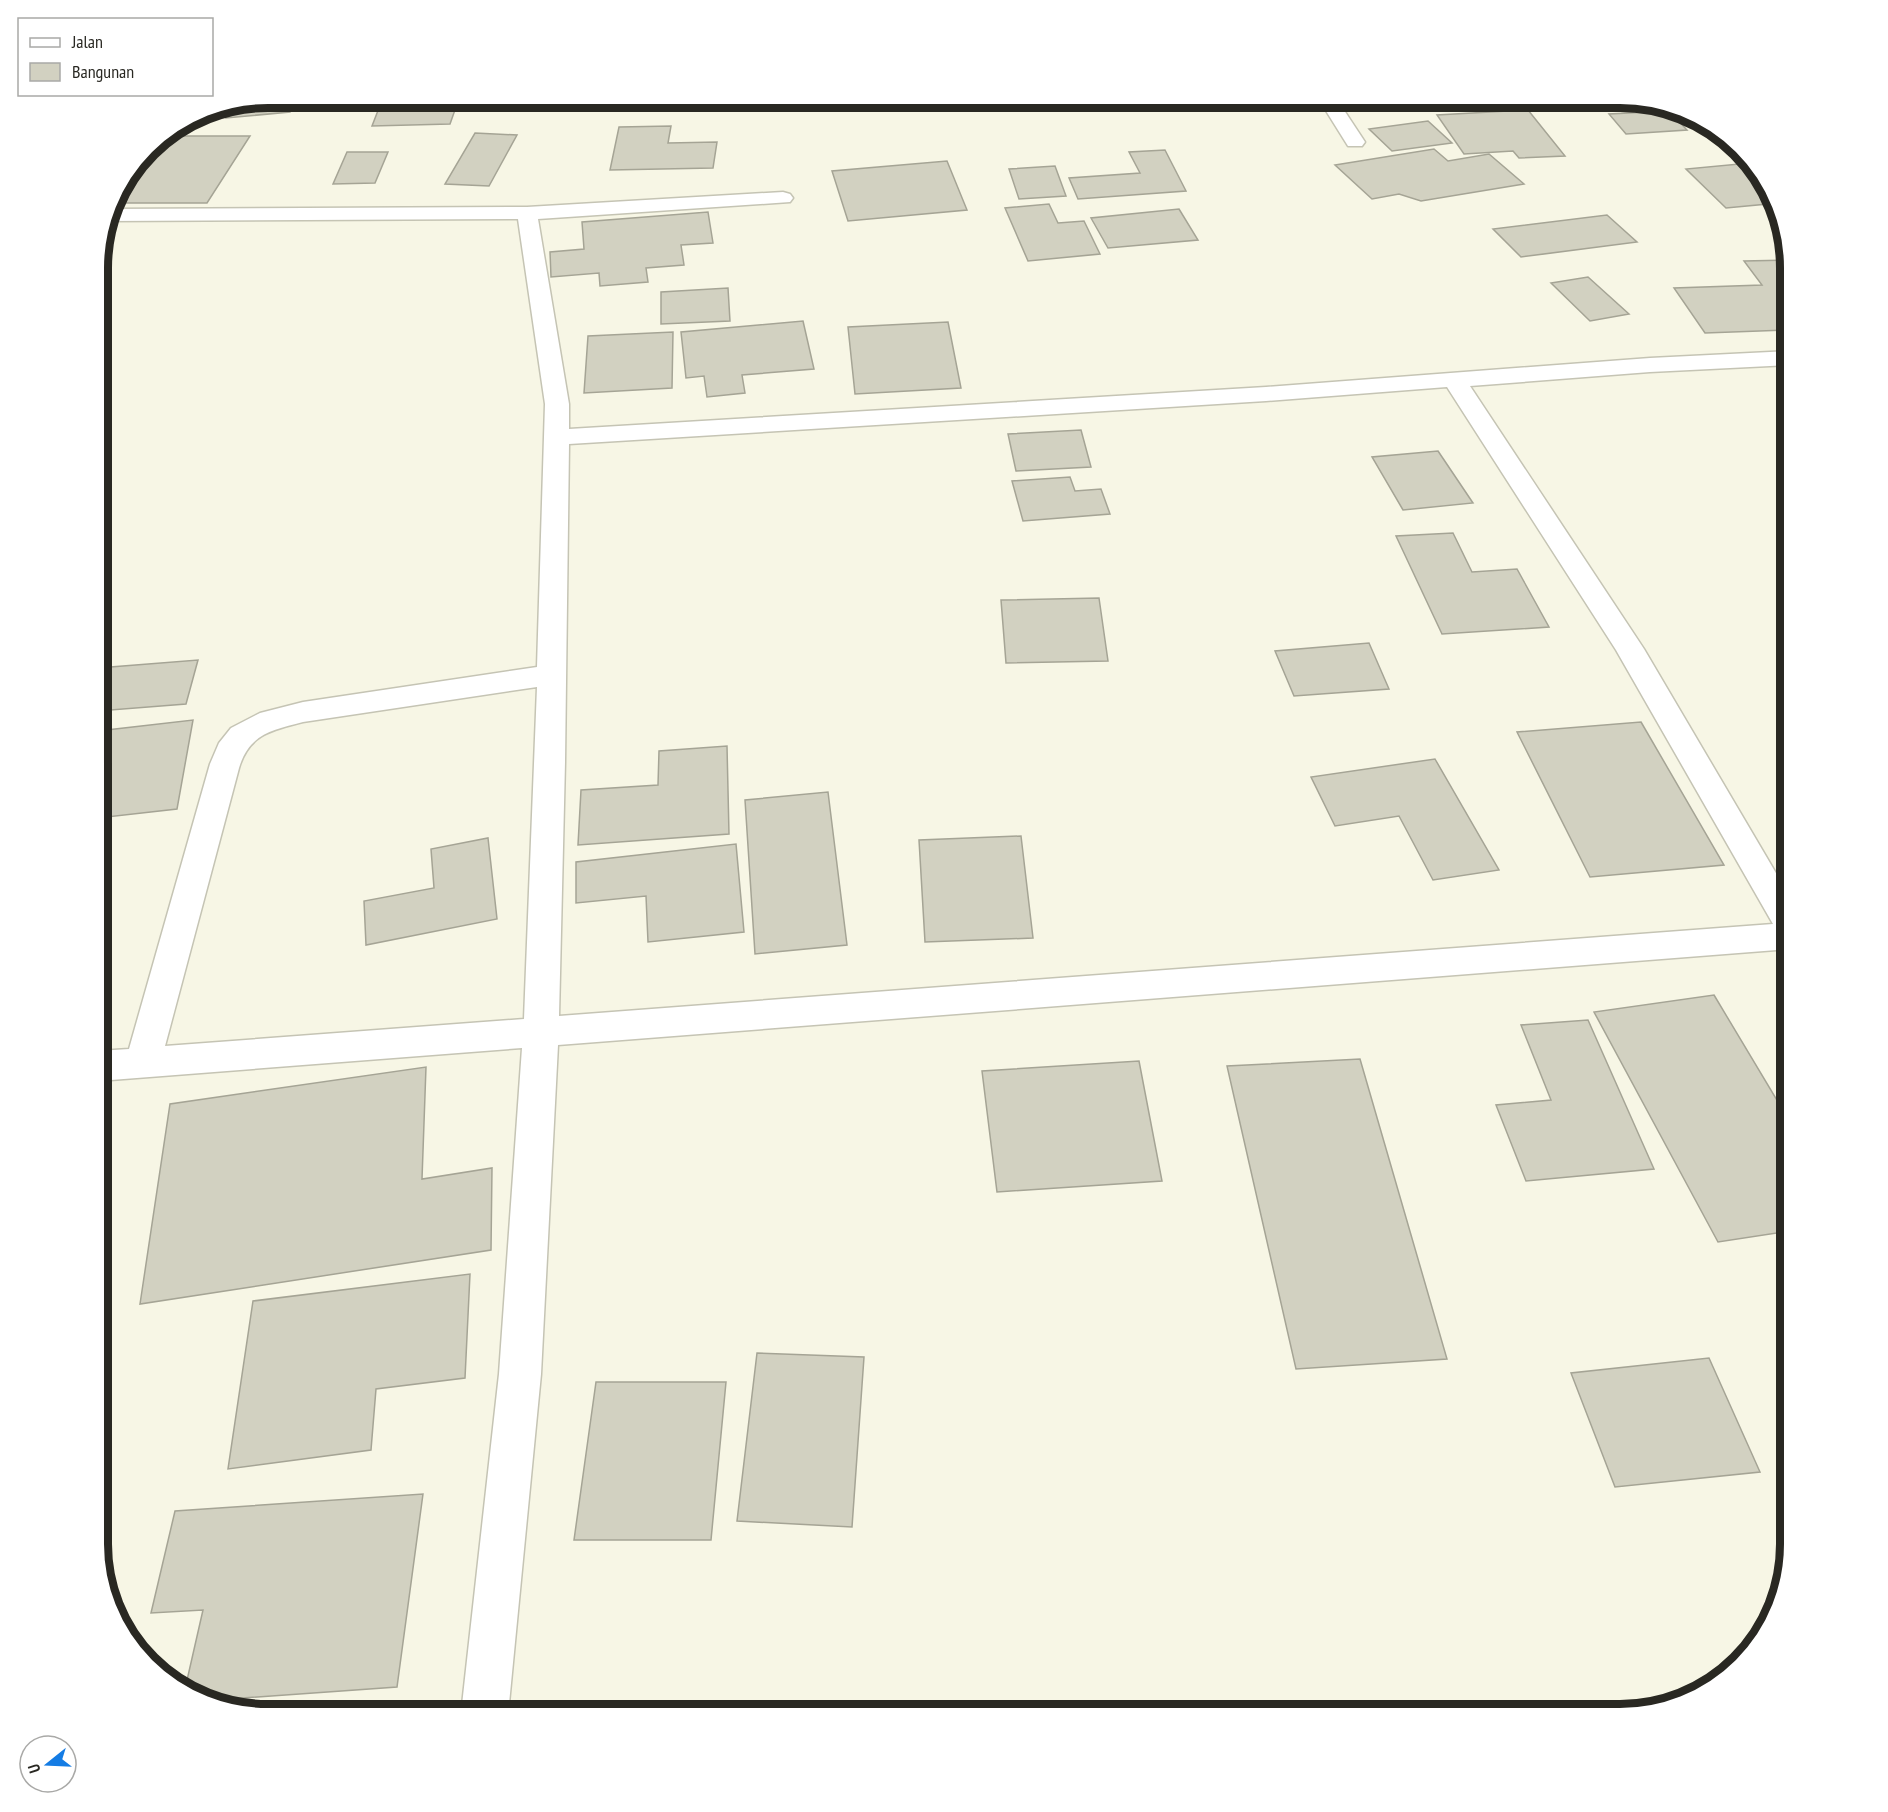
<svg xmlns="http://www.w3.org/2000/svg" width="1888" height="1812" viewBox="0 0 1888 1812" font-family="'PT Sans Narrow',sans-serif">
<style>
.building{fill:#d2d1c1;stroke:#a5a495;stroke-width:1.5}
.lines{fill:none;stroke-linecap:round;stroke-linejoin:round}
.minor-casing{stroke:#c5c4b4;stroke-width:3}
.minor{fill:#fff;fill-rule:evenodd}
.rim{fill:none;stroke:#292822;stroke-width:8}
</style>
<rect width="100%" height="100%" fill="#f7f6e5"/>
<g class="building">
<path d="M268,98H291L290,112L226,118L228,105Z"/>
<path d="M1039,98H1084L1086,105L1041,106Z"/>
<path d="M456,107L450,124L372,126L379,108Z"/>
<path d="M1528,110L1565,156L1519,158L1513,151L1464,154L1437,115Z"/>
<path d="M1669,111L1687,130L1626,134L1609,114Z"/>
<path d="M1428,121L1452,143L1392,151L1369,129Z"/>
<path d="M671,126L668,143L717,142L713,168L610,170L619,127Z"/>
<path d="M475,133L517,135L489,186L445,184Z"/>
<path d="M162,136H250L207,203H112L115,193L155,140Z"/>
<path d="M1434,149L1448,161L1489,154L1524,184L1421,201L1399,194L1372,199L1335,165Z"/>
<path d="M1165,150L1186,191L1078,199L1069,178L1140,173L1129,152Z"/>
<path d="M347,152H388L375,183L333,184Z"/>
<path d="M947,161L967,210L848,221L832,171Z"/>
<path d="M1750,163L1757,169L1778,203L1726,208L1686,169Z"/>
<path d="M1055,166L1066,196L1019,199L1009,169Z"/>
<path d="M1049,204L1058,223L1084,221L1100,254L1028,261L1005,208Z"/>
<path d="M1179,209L1198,240L1108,248L1091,218Z"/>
<path d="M708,212L713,243L681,245L684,265L646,268L648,282L600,286L599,273L551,277L550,252L584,249L582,222Z"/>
<path d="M1607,215L1637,242L1521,257L1493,229Z"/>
<path d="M1789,260L1790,330L1705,333L1674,288L1762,285L1744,261Z"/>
<path d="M1588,277L1629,314L1590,321L1551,283Z"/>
<path d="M728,288L730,321L661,324V292Z"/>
<path d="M803,321L814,369L742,375L745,393L707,397L704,376L686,378L681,332Z"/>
<path d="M948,322L961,388L855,394L848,327Z"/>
<path d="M673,332L672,388L584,393L588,336Z"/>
<path d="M1081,430L1091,467L1016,471L1008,434Z"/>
<path d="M1438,451L1473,503L1403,510L1372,457Z"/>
<path d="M1070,477L1075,491L1101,489L1110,514L1023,521L1012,481Z"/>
<path d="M1453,533L1472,572L1517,569L1549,627L1442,634L1396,536Z"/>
<path d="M1099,598L1108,661L1006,663L1001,600Z"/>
<path d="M1369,643L1389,689L1294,696L1275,651Z"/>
<path d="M198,660L186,704L98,711V668Z"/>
<path d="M193,720L177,809L98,818V731Z"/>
<path d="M1641,722L1724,865L1590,877L1517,732Z"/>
<path d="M727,746L729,834L578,845L581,790L658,785L659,751Z"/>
<path d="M1435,759L1499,870L1433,880L1399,816L1335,826L1311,777Z"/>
<path d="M828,792L847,945L755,954L745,800Z"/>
<path d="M1021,836L1033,938L925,942L919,840Z"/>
<path d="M488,838L497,919L366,945L364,901L434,888L431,849Z"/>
<path d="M736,844L744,932L648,942L646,896L576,903V862Z"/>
<path d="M1714,995L1790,1122V1231L1718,1242L1594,1012Z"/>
<path d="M1588,1020L1654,1169L1526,1181L1496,1105L1551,1100L1521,1025Z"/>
<path d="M1360,1059L1447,1359L1296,1369L1227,1066Z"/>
<path d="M1139,1061L1162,1181L997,1192L982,1071Z"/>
<path d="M426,1067L422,1179L492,1168L491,1250L140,1304L170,1104Z"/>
<path d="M470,1274L465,1378L376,1389L371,1450L228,1469L253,1301Z"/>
<path d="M757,1353L864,1357L852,1527L737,1521Z"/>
<path d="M1709,1358L1760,1472L1615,1487L1571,1373Z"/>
<path d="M596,1382H726L711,1540H574Z"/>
<path d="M423,1494L397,1687L201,1701L185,1689L203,1610L151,1613L175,1511Z"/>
</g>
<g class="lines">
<defs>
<g id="minor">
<path d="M1318,98H1336L1365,142L1362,146H1348Z"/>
<path d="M783,192L790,194L793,198L790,202L538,219L569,404V429L1266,387L1650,358L1790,351V365L1650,372L1470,386L1644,649L1790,897V949L558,1045L541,1374L508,1714H461L499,1374L522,1048L98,1081V1051L129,1049L210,764L219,743L231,728L260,713L303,702L537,667L545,404L518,219L107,221L111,209L527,207ZM1447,387L1616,650L1773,924L559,1016L565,762L569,444L1266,401ZM537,687L524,1019L165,1046L239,768C249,734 272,730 303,722Z"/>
</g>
</defs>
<use href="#minor" class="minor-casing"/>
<use href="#minor" class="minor"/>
</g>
<path d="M0 0H1888V1812H0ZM268 108H1620A160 160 0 0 1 1780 268V1544A160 160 0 0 1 1620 1704H268A160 160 0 0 1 108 1544V268A160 160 0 0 1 268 108Z" fill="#fff" fill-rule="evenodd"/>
<path class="rim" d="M268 108H1620A160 160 0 0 1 1780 268V1544A160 160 0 0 1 1620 1704H268A160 160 0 0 1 108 1544V268A160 160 0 0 1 268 108Z"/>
<rect x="18" y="18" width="195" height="78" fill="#ffffff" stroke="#a9a9a7" stroke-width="1.5"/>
<rect x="30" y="38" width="30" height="9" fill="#ffffff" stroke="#a9a9a7" stroke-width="1.5"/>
<text x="72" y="48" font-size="18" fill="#292822">Jalan</text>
<rect x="30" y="63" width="30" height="18" fill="#d2d1c1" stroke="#a9a9a7" stroke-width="1.5"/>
<text x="72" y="78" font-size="18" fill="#292822">Bangunan</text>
<g transform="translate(48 1764) rotate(252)"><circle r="28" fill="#ffffff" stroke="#a9a9a7" stroke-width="1.5"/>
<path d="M0-4.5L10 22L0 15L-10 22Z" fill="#147ce4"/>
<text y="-9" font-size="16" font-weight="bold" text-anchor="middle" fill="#292822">U</text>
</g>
</svg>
